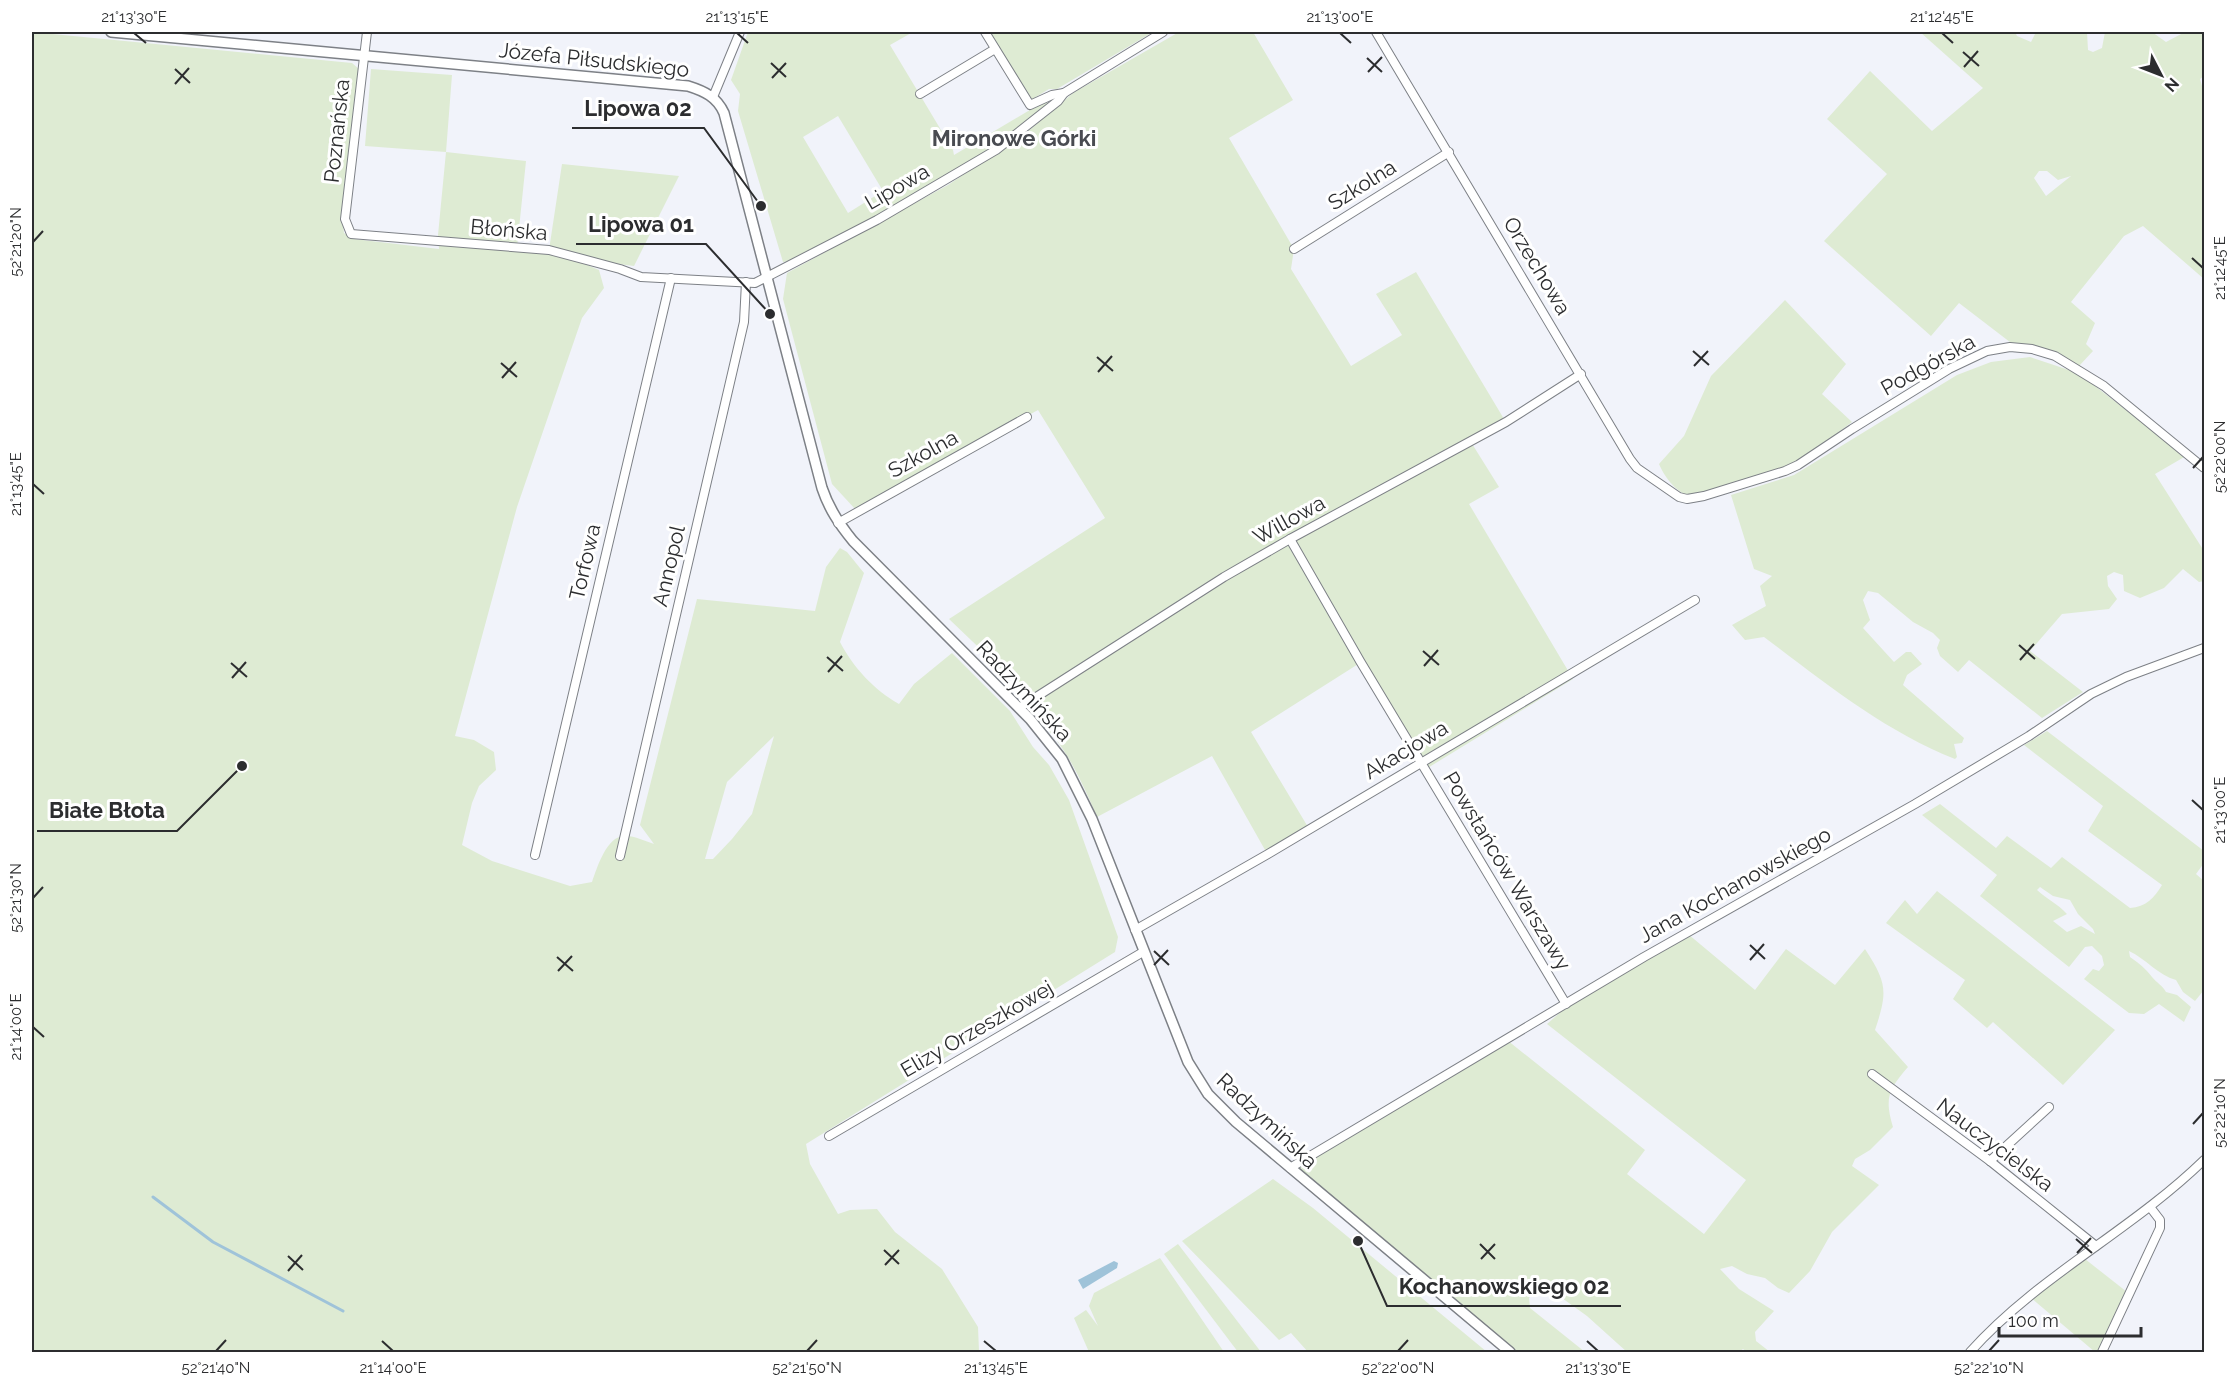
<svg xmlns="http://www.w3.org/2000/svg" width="2236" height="1384" viewBox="0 0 2236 1384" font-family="Raleway,sans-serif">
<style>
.green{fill:#deebd3;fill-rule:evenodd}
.water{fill:#9fc3d9}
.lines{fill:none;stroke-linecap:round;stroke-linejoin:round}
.stream{stroke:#9fc3d9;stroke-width:3}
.minor-casing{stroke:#7d8086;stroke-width:10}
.tertiary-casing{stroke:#7d8086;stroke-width:12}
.minor{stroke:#fff;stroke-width:8}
.tertiary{stroke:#fff;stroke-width:9}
.ticks{fill:none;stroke:#2c2d2f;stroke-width:2}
.labels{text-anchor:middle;stroke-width:6;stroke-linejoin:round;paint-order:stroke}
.street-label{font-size:21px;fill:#2c2d2f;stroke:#fff}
.neighbourhood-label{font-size:22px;font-weight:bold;fill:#494b51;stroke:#fff}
.leader{fill:none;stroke:#2c2d2f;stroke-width:2}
.callout-dot{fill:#2c2d2f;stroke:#fff;stroke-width:2}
.callout-label{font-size:22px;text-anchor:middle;font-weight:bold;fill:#2c2d2f;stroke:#fff;stroke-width:6;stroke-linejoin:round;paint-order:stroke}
.neatline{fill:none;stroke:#2c2d2f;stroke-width:2}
.ticks-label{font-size:15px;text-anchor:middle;fill:#2c2d2f}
</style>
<rect width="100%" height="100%" fill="#f1f3fa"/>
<g class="green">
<path d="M32,32L352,63L359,69L343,224L344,233L354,239L439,249L438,235L446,152L365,146L371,69L452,75L446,152L526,161L517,248L549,250L562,164L679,176L634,266L571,258L599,270L604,288L582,318L517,507L455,736L474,740L494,752L496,770L479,786L472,803L462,845L492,861L570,886L592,882C597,868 607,834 626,836C635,836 645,841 654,844L640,825L697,599L815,611L826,567L840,548L847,552L864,573L840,642C853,667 874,690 899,704L914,684L952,653L1010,711L1033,747L1049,765L1069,800L1118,937L1115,952L806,1144L810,1164L838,1214L850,1210L877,1209L895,1232L942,1269L978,1327L979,1351L984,1352H32ZM774,736L752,814L732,839L713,859H705L727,782Z"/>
<path d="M748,32H913L890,45L953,150L954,155L1045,101L1050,104C972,169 880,213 792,261L783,262L738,111L740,94L731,80ZM838,116L883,191L848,213L803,137Z"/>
<path d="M990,32H1153L1057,89H1049L1031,100Z"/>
<path d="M1179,32H1253L1293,100L1229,138L1294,249L1291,269L1351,366L1402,335L1376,294L1416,272L1504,419L1469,439L1499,487L1469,504L1573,679L1426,769L1363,661L1251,732L1311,832L1269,857L1212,756L1097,817C1082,782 1066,745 1038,720L1044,710L949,619L1105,518L1038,410L856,510L832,484L783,299L787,273L948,185L1027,132L1073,93Z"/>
<path d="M1920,32H2015L2017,36L2031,42L2035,34L2034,32H2087L2088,50L2093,52L2102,48L2105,32H2152L2166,42L2185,32H2204V76L2200,79L2204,93V279L2143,226L2124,236L2071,302L2095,323L2086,344L2093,351L2079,366L2053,351L2019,349L1959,303L1931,336L1824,241L1887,174L1827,119L1870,71L1932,131L1983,88ZM2039,171H2047L2058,180L2071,176L2046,196L2034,178Z"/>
<path d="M1785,300L1846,364L1822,394L1852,422L1792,468L1697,498C1679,496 1666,480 1659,464L1684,436L1711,376Z"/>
<path d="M2030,357L2078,373L2186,456L2155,474L2204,551V581L2199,582L2183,569L2164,588L2140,598L2124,591L2123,575L2114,572L2107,576L2108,586L2117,599L2109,609L2062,614L2030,651L2083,692L2042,718L1969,660L1958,672L1940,656L1937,648L1940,640L1933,633L1913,622L1878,593L1868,591L1863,600L1870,620L1863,628L1894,662L1906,652H1911L1922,664L1907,675L1903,685L1964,738L1962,743L1954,744L1957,757L1955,759C1884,731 1824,682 1764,637L1745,640L1732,625L1766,606L1760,586L1772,576L1754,569L1731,495L1794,475L1957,375L1991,362Z"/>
<path d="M2047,731L2204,851V863L2196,874L2204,881V990L2195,1001L2183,992L2176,980C2158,975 2146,959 2129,951L2130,957C2141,965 2144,967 2152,977C2157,983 2162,985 2166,992L2177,995L2191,1007L2184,1022L2159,1004L2144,1014L2129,1013L2084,979L2093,969L2099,971L2104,965L2102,956L2092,946L2085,947L2069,967L1980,896L1997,875L1922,815L1940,804L1996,848L2007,836L2051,868L2062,857L2130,908C2146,907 2154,898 2162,885L2088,831L2103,806L2024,745ZM2040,887L2053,896L2070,900L2078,914L2093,929L2095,934L2081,926L2067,932L2053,921L2067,914C2058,904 2047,899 2037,890Z"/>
<path d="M1937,891L2115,1030L2063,1085L1993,1022L1987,1028L1953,999L1965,980L1886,923L1905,900L1917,914Z"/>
<path d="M1688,934L1755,990L1786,949L1835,985L1865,949C1887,983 1888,991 1875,1030L1908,1067C1889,1089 1884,1097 1893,1127L1870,1150L1855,1159L1852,1166L1879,1185L1832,1232L1810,1271L1789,1293L1778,1288L1765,1278L1747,1274L1732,1266L1720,1269L1739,1289L1774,1311L1755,1332L1756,1341L1770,1352H1747L1743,1349L1739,1352H1627L1587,1316L1548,1288L1540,1286L1529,1298L1530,1308L1585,1352H1511L1292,1166L1507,1040L1645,1150L1627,1174L1704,1234L1746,1180L1547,1024L1572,1002Z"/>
<path d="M1273,1179L1313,1208L1487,1352H1308L1291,1333L1279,1340L1182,1241Z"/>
<path d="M1178,1244L1261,1352H1238L1164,1254Z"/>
<path d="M1160,1258L1224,1352H1089L1074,1318L1086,1310L1098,1326L1089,1306L1094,1293Z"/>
<path d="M2085,1259L2127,1292L2098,1352H2095L2030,1297Z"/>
</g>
<path class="water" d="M1114,1261L1118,1263L1117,1268L1083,1289L1078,1280Z"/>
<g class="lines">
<path class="stream" d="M153,1197L213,1242L343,1311"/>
<defs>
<g id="minor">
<path d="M367,32L345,219L351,234L549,250L620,269L641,277L755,283L877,220L996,150L1058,101L1064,93L1163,32"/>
<path d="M985,32L1030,105L1052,95L1064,93"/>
<path d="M1376,32L1630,459L1637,468L1679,497L1687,499L1704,496L1785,471L1798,465L1852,429L1949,369L1987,351L2010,347L2032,349L2055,356L2104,386L2204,468"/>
<path d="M920,94L995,49"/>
<path d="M713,97L740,32"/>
<path d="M1294,249L1449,152"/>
<path d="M838,523L1027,417"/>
<path d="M1290,539L1360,661L1566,1004"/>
<path d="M1019,708L1224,577L1290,539L1506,422L1581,374"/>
<path d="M535,855L671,278"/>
<path d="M620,856L744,322L746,282"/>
<path d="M1135,930L1268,854L1695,600"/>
<path d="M1872,1074L1990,1161L2096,1246"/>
<path d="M829,1136L1143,952"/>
<path d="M1990,1161L2049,1107"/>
<path d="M1290,1168L1644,957L1915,804L2029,736L2091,694L2126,677L2204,648"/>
<path d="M1970,1352C2038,1276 2131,1231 2204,1160"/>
<path d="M2102,1352L2160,1228V1220L2150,1207"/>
</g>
<path id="tertiary" d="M111,32L688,86C704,91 717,97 724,113L822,488C829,509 839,524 853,541L1030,719L1062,759L1092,819L1188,1062L1208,1094L1236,1122L1510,1352"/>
</defs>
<use href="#minor" class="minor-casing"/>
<use href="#tertiary" class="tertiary-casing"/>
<use href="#minor" class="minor"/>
<use href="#tertiary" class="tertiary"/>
</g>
<path class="ticks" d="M134,33L146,43M737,33L748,43M1340,33L1351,43M1942,33L1953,43M1963,52L1979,66M1367,58L1382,72M771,63L786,77M1964,67L1978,51M175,69L190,83M1368,72L1382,57M772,78L786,63M175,84L189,68M33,242L43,231M2192,258L2203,268M1693,351L1709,365M1097,357L1113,371M501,363L517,377M1694,366L1708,351M1098,372L1112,356M502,378L516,362M2193,468L2203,457M33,484L44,494M2019,645L2035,659M1423,651L1439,665M827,657L843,671M2020,660L2034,644M231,663L247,677M1424,666L1438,650M828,672L842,656M232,678L246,662M2192,800L2203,810M33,898L43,887M1750,945L1765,959M1154,951L1169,965M557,957L573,971M1750,960L1764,944M1154,965L1168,950M558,971L572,956M33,1027L44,1037M2193,1124L2203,1113M2076,1239L2092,1253M1480,1244L1495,1259M884,1250L899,1264M2077,1253L2091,1238M288,1256L303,1270M1481,1259L1495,1244M885,1265L899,1250M288,1271L302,1255M382,1341L393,1351M984,1341L996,1351M1587,1341L1598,1351M216,1351L226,1340M807,1351L817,1340M1398,1351L1408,1340M1989,1351L1999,1340"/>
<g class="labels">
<g class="street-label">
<text transform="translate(594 60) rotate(6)" y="7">Józefa Piłsudskiego</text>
<text transform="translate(337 131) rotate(-84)" y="7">Poznańska</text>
<text transform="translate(1362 185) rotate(-32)" y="7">Szkolna</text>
<text transform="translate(897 187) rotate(-30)" y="7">Lipowa</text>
<text transform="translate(509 230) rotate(5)" y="7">Błońska</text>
<text transform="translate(1537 266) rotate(59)" y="7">Orzechowa</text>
<text transform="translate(1928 365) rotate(-29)" y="7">Podgórska</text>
<text transform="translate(923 454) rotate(-29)" y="7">Szkolna</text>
<text transform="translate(1289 520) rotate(-29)" y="7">Willowa</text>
<text transform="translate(585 562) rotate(-77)" y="7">Torfowa</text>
<text transform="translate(669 566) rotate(-77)" y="7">Annopol</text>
<text transform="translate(1024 691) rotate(47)" y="7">Radzymińska</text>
<text transform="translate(1406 750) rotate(-31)" y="7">Akacjowa</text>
<text transform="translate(1507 871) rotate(59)" y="7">Powstańców Warszawy</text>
<text transform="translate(1735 885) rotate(-29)" y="7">Jana Kochanowskiego</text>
<text transform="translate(977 1029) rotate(-30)" y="7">Elizy Orzeszkowej</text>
<text transform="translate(1267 1121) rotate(43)" y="7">Radzymińska</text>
<text transform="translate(1995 1145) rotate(37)" y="7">Nauczycielska</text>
</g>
<g class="neighbourhood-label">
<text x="1014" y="146">Mironowe Górki</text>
</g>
</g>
<path class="leader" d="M761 206L704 128H572M770 314L706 244H576M242 766L177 831H37M1358 1241L1387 1306H1621"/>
<g class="callout-dot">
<circle cx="761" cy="206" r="6"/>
<circle cx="770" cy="314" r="6"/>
<circle cx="242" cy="766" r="6"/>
<circle cx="1358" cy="1241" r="6"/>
</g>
<g class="callout-label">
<text x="638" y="116">Lipowa 02</text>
<text x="641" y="232">Lipowa 01</text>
<text x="107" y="818">Białe Błota</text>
<text x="1504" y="1294">Kochanowskiego 02</text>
</g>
<rect width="2236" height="1384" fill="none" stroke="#ffffff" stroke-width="66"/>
<g transform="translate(2161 75) rotate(132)" stroke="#ffffff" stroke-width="4.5" paint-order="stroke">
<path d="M0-4.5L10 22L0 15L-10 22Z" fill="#2c2d2f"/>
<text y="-9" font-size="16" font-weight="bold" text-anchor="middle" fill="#2c2d2f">N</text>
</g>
<path d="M1999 1327v9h142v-9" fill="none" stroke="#2c2d2f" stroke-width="3"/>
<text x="2008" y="1327" font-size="18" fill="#2c2d2f" stroke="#ffffff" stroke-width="4.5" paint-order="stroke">100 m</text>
<rect x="33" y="33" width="2170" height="1318" class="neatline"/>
<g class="ticks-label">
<text x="134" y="22">21°13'30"E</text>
<text x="737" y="22">21°13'15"E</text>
<text x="1340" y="22">21°13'00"E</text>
<text x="1942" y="22">21°12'45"E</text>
<text transform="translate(16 242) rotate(-90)" y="5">52°21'20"N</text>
<text transform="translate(2220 268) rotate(-90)" y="5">21°12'45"E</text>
<text transform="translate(2220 457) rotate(-90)" y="5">52°22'00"N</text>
<text transform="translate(16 484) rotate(-90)" y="5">21°13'45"E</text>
<text transform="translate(2220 810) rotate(-90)" y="5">21°13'00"E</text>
<text transform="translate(16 898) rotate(-90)" y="5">52°21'30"N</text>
<text transform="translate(16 1027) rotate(-90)" y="5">21°14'00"E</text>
<text transform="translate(2220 1113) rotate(-90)" y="5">52°22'10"N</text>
<text x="216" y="1373">52°21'40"N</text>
<text x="393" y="1373">21°14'00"E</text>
<text x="807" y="1373">52°21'50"N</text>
<text x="996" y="1373">21°13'45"E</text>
<text x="1398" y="1373">52°22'00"N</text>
<text x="1598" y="1373">21°13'30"E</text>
<text x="1989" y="1373">52°22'10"N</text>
</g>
</svg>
